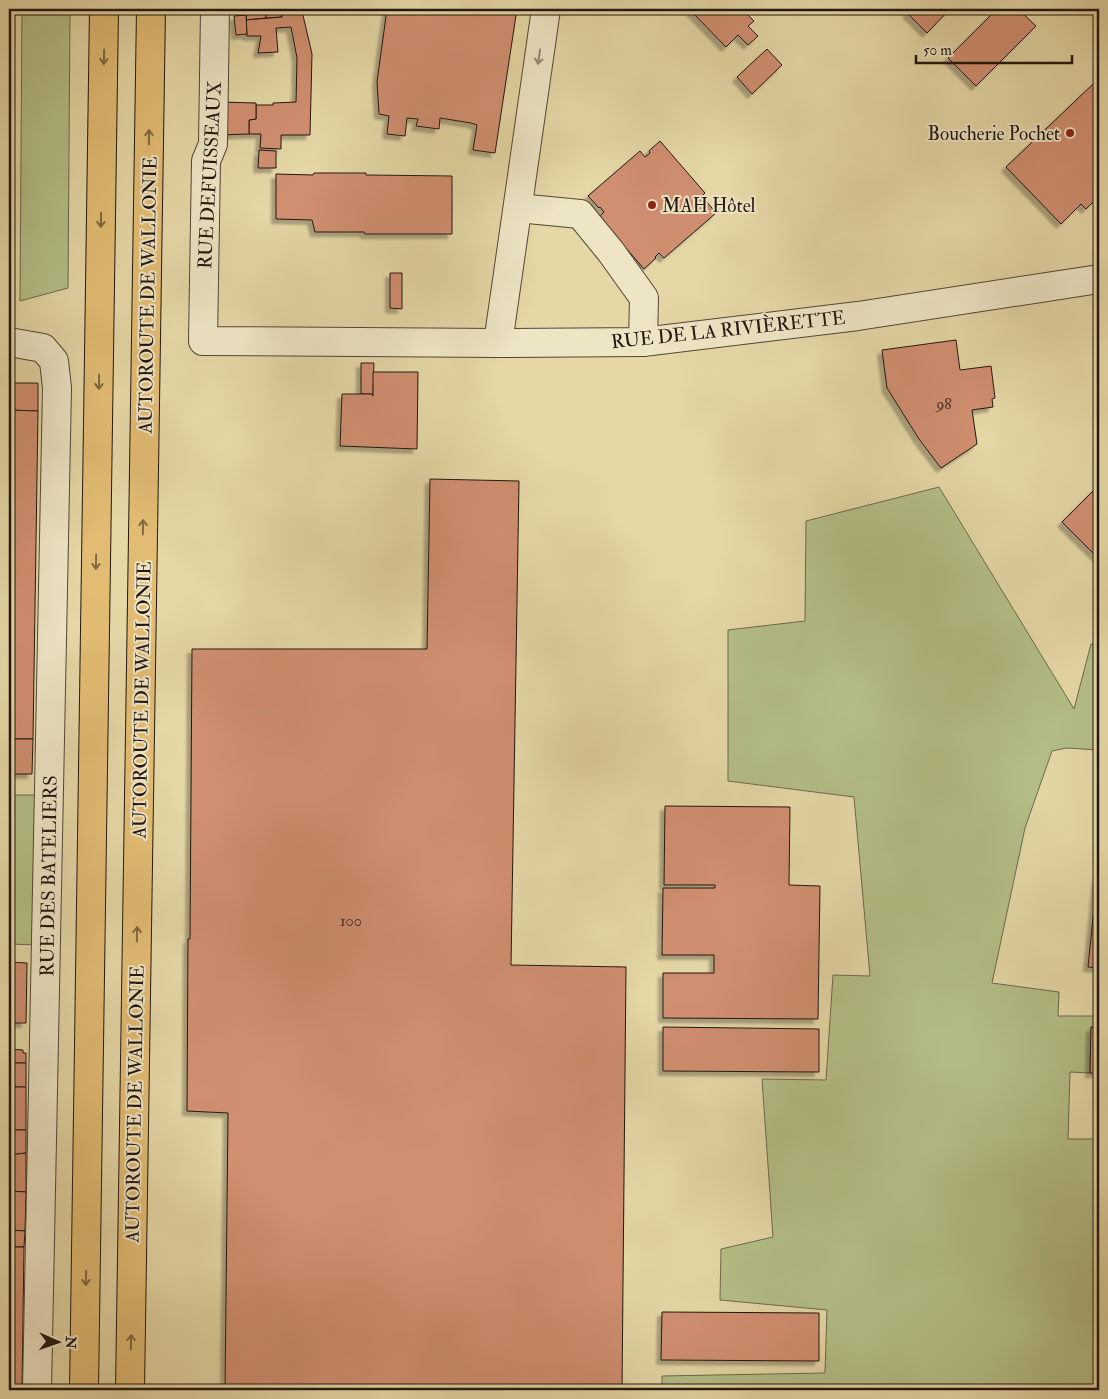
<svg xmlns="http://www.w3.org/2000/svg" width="1108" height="1399" viewBox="0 0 1108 1399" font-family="'IM FELL Double Pica',serif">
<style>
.green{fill:#b4be87;stroke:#6b6a4b}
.building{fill:#d08f71;stroke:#22160f;filter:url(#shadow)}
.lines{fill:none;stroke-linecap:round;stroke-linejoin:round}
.minor-casing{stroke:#534635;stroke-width:30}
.highway-casing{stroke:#22160f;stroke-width:30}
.minor{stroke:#eee5c5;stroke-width:28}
.highway{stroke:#e2bc73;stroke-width:28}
.oneway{stroke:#826941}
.oneway2{stroke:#928873}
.poi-dot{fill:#8f2418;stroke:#eee5c5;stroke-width:2}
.labels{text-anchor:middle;stroke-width:4;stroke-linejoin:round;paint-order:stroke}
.number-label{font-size:16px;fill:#4e3428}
.poi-label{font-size:19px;fill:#22160f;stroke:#eee5c5;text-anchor:end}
.street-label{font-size:19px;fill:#22160f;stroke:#eee5c5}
</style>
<defs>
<filter id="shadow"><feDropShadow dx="-4.5" dy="4.5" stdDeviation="1" flood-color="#0004"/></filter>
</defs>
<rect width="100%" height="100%" fill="#e5d7a6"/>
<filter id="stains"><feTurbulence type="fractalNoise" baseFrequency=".004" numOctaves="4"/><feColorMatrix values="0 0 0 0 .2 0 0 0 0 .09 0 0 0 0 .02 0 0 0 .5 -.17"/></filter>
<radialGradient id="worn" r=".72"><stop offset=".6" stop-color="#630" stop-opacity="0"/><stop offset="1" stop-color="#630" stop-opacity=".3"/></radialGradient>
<g class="green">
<path d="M22,9H70L68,288L20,301Z"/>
<path d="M939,487L1074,709L1091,644L1099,645V750L1066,748L1052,751L1025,828L992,983L1059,992L1058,1016H1099V1027H1091L1090,1073L1070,1072L1068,1139H1099V1390H662V1376L825,1373L827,1310L720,1300L721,1249L773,1237L762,1079L826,1080L833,975L870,976L854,797L728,781V630L805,621L806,521Z"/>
<path d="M9,795H43L38,945L9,944Z"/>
</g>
<g class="building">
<path d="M246,9H266V18L246,20Z"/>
<path d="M266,9H282V17L266,18Z"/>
<path d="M282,9H301L302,11L312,54L310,135H281V149L260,148L261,134H249V120L256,119V105H273V103L296,102L297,58L291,27L276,28L278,52L258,53L261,36H247L246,20L282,17Z"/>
<path d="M387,9L431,10L432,9H517L495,153L473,150L477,125L471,123L440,118L439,129L416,126L418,119L407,118L405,136L387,134L389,116L379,114L377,82Z"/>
<path d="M689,9H742L754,21L748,26L758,36L748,45L738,35L726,47Z"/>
<path d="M911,9H950L927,33L907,13Z"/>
<path d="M997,9H1018L1036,26L976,86L948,58Z"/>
<path d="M246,15L247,34L236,35L234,16Z"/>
<path d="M767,49L782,65L752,94L737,77Z"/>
<path d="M1093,84L1099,90V196L1086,209L1081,204L1061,224L1006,167Z"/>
<path d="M220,102L256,103V119L249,120V134L218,135Z"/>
<path d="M660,141L705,193L700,198L704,203L706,201L716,213L664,258L659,253L655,257L656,258L644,269L599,217L604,212L600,207L599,208L588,196L640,151L645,157L650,153L649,151Z"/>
<path d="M259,150L276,151V168H258Z"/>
<path d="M314,173H366V175H368L452,176V234H365L364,232H315L312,220L276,219V174L313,175Z"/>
<path d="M390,273H402V309L390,308Z"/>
<path d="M956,340L960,370L991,366L995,398L992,399L993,407L972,410L977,444L941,468L919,439L887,388L882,350Z"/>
<path d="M361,363H374L373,396L372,394H361Z"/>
<path d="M373,372H418L417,449L340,446L342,394H372L373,396Z"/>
<path d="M9,383H38V411L9,410Z"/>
<path d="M9,410L38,411L33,739H9Z"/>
<path d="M430,479L519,481L511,965L626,967L622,1390H225L228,1113L187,1111L188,939H190L192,649H427Z"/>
<path d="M1099,485V559L1062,522Z"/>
<path d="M9,739H33L32,774H9Z"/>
<path d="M665,806L790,807L789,885L820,886L818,1019L663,1018V973H714V955H662L663,888H715V885H664Z"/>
<path d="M1097,878L1099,879V968L1088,967Z"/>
<path d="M9,962L27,963L26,1023H9Z"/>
<path d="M663,1027L819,1029V1072L663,1071Z"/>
<path d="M1091,1027H1099V1073H1090Z"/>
<path d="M9,1049L23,1050V1053H26V1063H9Z"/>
<path d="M9,1063H26V1087H10V1093H9Z"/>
<path d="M10,1087H26V1130H9Z"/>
<path d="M9,1130H26V1153L9,1155Z"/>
<path d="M26,1153V1192L9,1191V1155Z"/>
<path d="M9,1191L26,1192L25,1231L9,1230Z"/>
<path d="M12,1230L25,1231L24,1247H11Z"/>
<path d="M9,1247H24L22,1390H9Z"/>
<path d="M662,1312L819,1313V1361L661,1360Z"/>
</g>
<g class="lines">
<defs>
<g id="minor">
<path d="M215,9L213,144L206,161L203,341L498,343L643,342L858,316L1099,279"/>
<path d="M518,208L580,214L611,252L644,298L643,342"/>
<path d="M9,342L43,348L54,361L57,388L37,1390"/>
<path d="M498,343L546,9"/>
</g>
<g id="highway">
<path d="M84,1390L104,9"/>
<path d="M130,1390L151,9"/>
</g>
</defs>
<use href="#minor" class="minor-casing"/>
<use href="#highway" class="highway-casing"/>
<use href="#minor" class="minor"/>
<use href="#highway" class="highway"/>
</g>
<defs><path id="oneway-shaft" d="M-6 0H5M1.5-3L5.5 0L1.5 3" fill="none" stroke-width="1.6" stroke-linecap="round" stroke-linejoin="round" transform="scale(1.25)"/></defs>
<g class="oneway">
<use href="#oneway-shaft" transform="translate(104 57) rotate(91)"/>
<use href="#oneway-shaft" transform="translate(149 137) rotate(-89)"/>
<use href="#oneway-shaft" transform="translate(101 220) rotate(91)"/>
<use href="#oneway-shaft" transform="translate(99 382) rotate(91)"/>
<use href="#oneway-shaft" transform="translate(143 527) rotate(-89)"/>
<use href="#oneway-shaft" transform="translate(96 562) rotate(91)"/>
<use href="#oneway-shaft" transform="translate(137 934) rotate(-89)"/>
<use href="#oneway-shaft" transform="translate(86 1278) rotate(91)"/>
<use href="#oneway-shaft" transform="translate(131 1342) rotate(-89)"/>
</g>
<use class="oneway2" href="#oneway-shaft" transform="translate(539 57) rotate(98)"/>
<g class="poi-dot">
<circle cx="1070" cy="133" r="5"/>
<circle cx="652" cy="205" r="5"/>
</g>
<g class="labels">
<g class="number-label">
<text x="944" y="409">98</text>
<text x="351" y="926">100</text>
</g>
<g class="poi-label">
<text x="1060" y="140">Boucherie Pochet</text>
<text x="662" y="212" text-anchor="start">MAH Hôtel</text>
</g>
<g class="street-label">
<text transform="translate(209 175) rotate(-87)" y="7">RUE DEFUISSEAUX</text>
<text transform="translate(147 295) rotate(-89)" y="7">AUTOROUTE DE WALLONIE</text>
<text transform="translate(728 329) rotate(-6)" y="7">RUE DE LA RIVIÈRETTE</text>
<text transform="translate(141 700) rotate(-89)" y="7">AUTOROUTE DE WALLONIE</text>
<text transform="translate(48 876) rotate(-89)" y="7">RUE DES BATELIERS</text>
<text transform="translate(134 1104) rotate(-89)" y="7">AUTOROUTE DE WALLONIE</text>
</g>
</g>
<rect width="1108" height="1399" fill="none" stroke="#e5d7a6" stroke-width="30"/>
<rect x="10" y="10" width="1088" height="1379" fill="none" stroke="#22160f" stroke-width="2.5"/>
<rect x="15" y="15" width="1078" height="1369" fill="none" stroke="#22160f"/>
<g transform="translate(58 1342) rotate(92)" stroke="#eee5c5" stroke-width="4" paint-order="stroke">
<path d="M0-4L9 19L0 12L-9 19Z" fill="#22160f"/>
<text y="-8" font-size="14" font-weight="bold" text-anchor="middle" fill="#22160f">N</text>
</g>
<path d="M916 55v8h156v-8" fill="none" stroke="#22160f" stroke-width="2.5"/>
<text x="923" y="55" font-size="15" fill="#22160f" stroke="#eee5c5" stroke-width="4" paint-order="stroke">50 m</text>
<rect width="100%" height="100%" filter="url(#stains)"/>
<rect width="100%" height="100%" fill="url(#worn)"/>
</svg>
